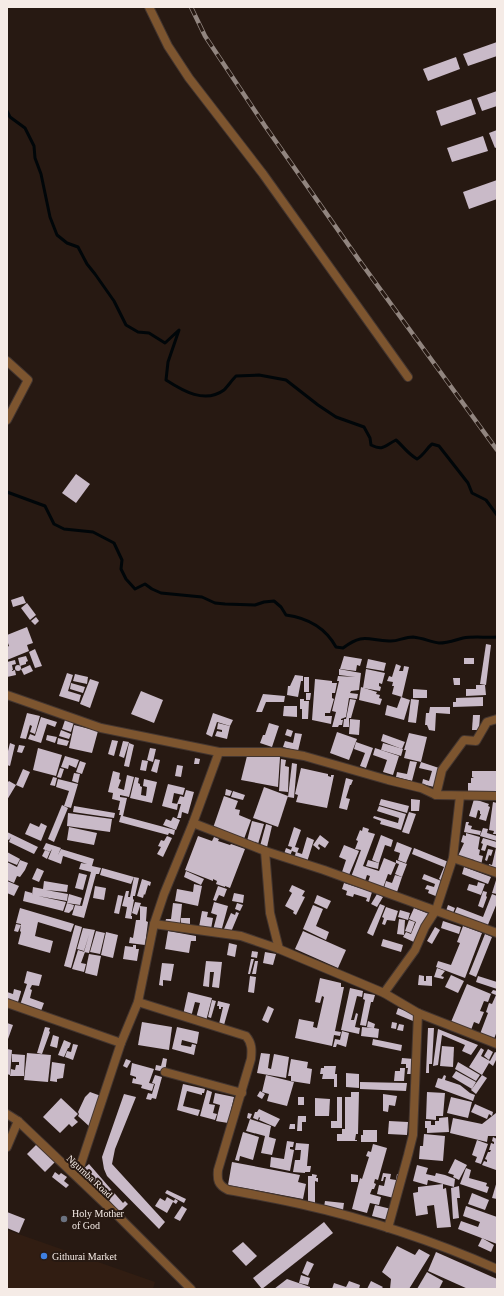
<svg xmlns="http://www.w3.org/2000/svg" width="504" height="1296" viewBox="0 0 504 1296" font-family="Georgia,serif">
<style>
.built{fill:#311d12}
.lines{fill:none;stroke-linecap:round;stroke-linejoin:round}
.stream{stroke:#000609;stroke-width:3}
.building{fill:#c9bac8}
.street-casing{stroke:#443630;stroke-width:10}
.street{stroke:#7d552f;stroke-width:8}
.rail-casing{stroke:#91857f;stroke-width:4.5}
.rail{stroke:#271912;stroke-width:3;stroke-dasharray:9;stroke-linecap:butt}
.worship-dot{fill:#6b7280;stroke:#271912;stroke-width:1.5}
.shop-dot{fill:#3f7fe0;stroke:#271912;stroke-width:1.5}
.labels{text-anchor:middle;stroke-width:4;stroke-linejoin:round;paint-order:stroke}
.street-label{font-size:10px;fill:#f5ebe6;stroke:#271912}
.poi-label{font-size:10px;fill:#f5ebe6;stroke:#271912;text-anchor:start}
</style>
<rect width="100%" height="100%" fill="#271912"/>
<path class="built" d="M7,1230L155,1282L153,1289H7Z"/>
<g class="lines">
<g class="stream">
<path d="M7,111L10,117L25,128L34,146L35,158L41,174L50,217L57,235L67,243L78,247L87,264L95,274L114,301L126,325L138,332L149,333L165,343L179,330L168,362L166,380C183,391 205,404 224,390C228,386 232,380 236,376L259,375L286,380L318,405L336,417L364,427L370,438L371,445C384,451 384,446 396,440C404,447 407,453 417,459C424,455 426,449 432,444L439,446L468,483L472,493L486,500L497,515"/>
<path d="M7,492L45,506L54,524L64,529L93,532L114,543L122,560L121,569L126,579L135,589L145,584L152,589L161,593L202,597L215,603L225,604L255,605L264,602L274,601L281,607L286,615C308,618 325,627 336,647L343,648C363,633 367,640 389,641C397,642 404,637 413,637C423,638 431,642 439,643C448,643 455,640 463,638C475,636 486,638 497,637"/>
</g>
</g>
<g class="building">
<path d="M497,42V56L468,66L463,54Z"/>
<path d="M456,57L460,69L428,81L423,69Z"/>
<path d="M497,91V106L482,111L477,98Z"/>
<path d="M471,99L476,114L441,126L436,111Z"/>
<path d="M497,130V147L495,148L489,133Z"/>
<path d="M483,136L488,151L452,162L447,148Z"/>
<path d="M497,180V199L469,209L463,192Z"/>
<path d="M76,474L90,484L76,503L62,493Z"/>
<path d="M23,596L26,603L13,607L11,600Z"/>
<path d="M27,603L36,615L30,620L21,608Z"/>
<path d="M36,617L39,621L35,625L31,621Z"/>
<path d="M27,627L33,643L27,645L29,651L7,660V647L9,646L7,640V635Z"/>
<path d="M486,644L491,645L486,685L480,684Z"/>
<path d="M35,649L42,666L35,668L29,652Z"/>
<path d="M26,656L28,661L26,662V664L20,666L18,658Z"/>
<path d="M344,656L362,659L360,666L357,665L356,671L340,669Z"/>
<rect x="464" y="658" width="10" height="6"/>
<path d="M368,659L386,663L384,671L366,668Z"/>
<path d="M15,660L16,664L12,665L13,670H12V671L15,670L16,675L7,677V662Z"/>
<path d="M396,664L401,666L399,671H403L404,666L409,667L402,697L392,694L394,686H392L393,682L387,681L389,676L392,677Z"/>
<circle cx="18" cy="668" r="3"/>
<path d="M30,665L33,671L24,675L21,669Z"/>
<path d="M339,669L361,673L359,690L351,691L350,693L358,694L357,699L349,698L346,717L341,719V720H343L342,725H339L338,727H332L336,712L332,711L339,681H337L338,676L355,677L339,675Z"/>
<path d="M366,669L385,673L382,684L379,683V686L381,687L380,691L363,688Z"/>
<path d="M67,673L73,675L68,691L81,695L79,702L59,696Z"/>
<path d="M75,674L88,677L87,684L73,681Z"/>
<path d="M295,675L303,676V681H301L298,697L287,695L288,686H290Z"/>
<rect x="304" y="677" width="5" height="15"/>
<path d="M453,678H460V685H454Z"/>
<path d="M90,679L99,682L90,708L80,704Z"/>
<path d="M315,679L332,681V683H337L335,693H332V698L334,699L330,713H325V716H332L331,724L312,720Z"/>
<path d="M71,683L85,687L83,693L70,689Z"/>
<path d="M476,685H485L486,695L466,696V689H476Z"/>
<path d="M361,687L377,692L376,694L380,695L379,698L382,699L380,705L359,700Z"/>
<path d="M413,689L427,690V698H413Z"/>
<path d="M141,691L163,700L154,723L131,714Z"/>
<path d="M306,693H311L310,700H306Z"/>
<path d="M263,694L285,696L284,702H266L262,712H256Z"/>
<path d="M401,697L410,700L404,720L385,715L387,705L397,708Z"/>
<path d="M483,697V706L453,707V702H456V698Z"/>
<path d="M300,699H304V701H309L308,719H302V709H300Z"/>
<path d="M350,699L356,700L351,718H349V727H343L344,719H346Z"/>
<path d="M411,699L419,700L416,723L408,722Z"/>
<path d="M284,706H297V717L283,716Z"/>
<path d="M430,707H450V714L436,713L435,731L429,730L427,725H425L426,713H429Z"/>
<path d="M27,713L40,716L35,734L30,732L32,726L30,725L26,739L20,738Z"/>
<path d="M213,713L233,720L230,726L217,722L212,737L206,734Z"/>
<path d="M473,715H480L479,730H472Z"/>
<path d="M41,717L57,722L55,727L47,724L41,743L28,739L30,734L35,736Z"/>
<path d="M350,719L360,720L359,735L349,734Z"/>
<path d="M65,720L74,722L71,732L62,729Z"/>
<path d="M218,723L230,726L227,739L215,736L217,731L222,732V730L217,729Z"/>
<path d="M269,723L279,726L272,747L260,743L263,735H265Z"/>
<path d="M74,725L98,731L92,753L69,748Z"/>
<path d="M287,729L293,731L291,737L285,735Z"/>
<path d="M61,730L71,734L69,739L59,736Z"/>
<path d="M337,732L357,739L349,760L330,753Z"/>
<path d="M295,733L302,734L298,751L283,747L285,741L293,743Z"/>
<path d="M409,733L427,737L421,762L404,758L406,750H404Z"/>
<path d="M383,734L405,742L402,749L381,741Z"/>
<path d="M47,735L57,737L55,743L46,740Z"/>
<path d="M58,738L69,741L67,746L57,744Z"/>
<path d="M112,740L118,741L114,756L108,754Z"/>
<path d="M123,741L129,742L124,758L119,756Z"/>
<path d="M356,742L373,748L366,768L360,766L365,753L354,749Z"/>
<path d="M10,743L15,745L10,766L7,765V755Z"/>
<path d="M129,743L134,745L129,767L124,766Z"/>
<path d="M383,743L403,749L401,756L381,750Z"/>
<path d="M19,745L25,746L22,753L17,752Z"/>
<path d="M38,748L62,755L56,776L33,770Z"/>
<path d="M150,748L156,749L153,762L147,760Z"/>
<path d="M375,748L399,756L393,775L383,772L387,760L373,755Z"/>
<path d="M259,753L280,757L278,787L241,780L247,756Z"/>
<path d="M65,756L79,760L76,768L69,765L68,769L61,767Z"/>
<path d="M195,758L200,759L199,764H194Z"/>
<path d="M155,759L160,760L157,773L151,771Z"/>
<path d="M281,759L286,760L285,766L289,767L288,792L279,791Z"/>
<path d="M142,760L148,761L146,771L140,770Z"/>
<path d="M80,761L86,763L82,774L76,772Z"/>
<path d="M410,761L417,762L412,781L396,777L397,772L407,774Z"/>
<path d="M421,762L439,768L434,787L422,784L423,779L429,781L432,771L419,768Z"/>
<path d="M292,763L297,764L294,798L288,797Z"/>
<path d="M177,765L183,766L181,777L175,776Z"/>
<path d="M60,768L64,769L61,778L57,777Z"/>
<path d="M301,768L328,774V776L331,777V775H334L327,808L296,802L298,795L295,794Z"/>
<path d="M23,769L30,772L23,788L16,785Z"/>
<path d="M113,771L120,773L119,779L121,780L118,788L124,790L127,775L134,777L129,797L120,795V797L127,798L123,816L175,830L174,835L169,833L168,835L119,822L121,815H119L120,810H118L120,801L112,799L113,793L108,792Z"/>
<path d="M472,771H497V793H468V783H471V778H474L472,777Z"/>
<path d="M74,773L80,774L78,783L72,781Z"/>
<path d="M53,777L57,778L55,786L50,785Z"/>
<path d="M135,777L139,778L138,783L140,784V786L142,787L141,795L146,796L147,787L143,786L144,779L157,782L152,803L130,798Z"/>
<path d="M346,778L353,780L351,785H350L346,798L350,799L347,810L339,808Z"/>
<path d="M58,779L78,784L71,808L64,806L69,791L56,787Z"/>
<path d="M9,781L16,785L7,800V783Z"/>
<path d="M168,784L185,788L183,795L174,793L172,803L178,804L177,810L162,806Z"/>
<path d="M264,787L288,796L278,827L253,818Z"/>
<path d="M226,789L232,791L230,796L225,795Z"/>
<path d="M186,790L194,792L188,814L182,812L181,818H177L181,804H177L180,796L184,797Z"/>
<path d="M233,791L245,795L243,800L231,797Z"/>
<path d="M224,796L238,801L235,809L240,810L239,815L251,820L244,839L213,828Z"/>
<path d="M381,799L409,806L407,813L379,805Z"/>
<path d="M411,799L420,800L419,811H411Z"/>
<path d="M474,799L489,804L488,806L490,807L486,821L479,819L481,814H480V811L478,810L476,818L469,816Z"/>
<path d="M493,802L497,803V834H493L494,831L489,830Z"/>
<path d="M62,805L68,808L54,842L48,839Z"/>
<path d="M74,806L115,813L114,818L73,812Z"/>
<path d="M379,806L406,814L401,830L380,824L381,821L373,818L374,816L398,823L399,818L377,811Z"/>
<path d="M409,812L416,814L409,834L402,832Z"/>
<path d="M68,813L112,819L110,832L67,826Z"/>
<path d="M173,817L180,820L176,830L163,825L166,819L171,821Z"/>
<path d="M252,821L264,824L258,844L247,841Z"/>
<path d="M466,822H469L468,825L472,826L471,829L481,831L480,835L464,832Z"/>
<path d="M30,823L39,827L41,823L47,826L41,841L25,834Z"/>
<path d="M266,824L272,826L267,847L260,846Z"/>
<path d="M69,827L97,833L94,845L67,840Z"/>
<path d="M294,827L301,830L295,847L299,848L297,853L292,851L290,856L284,854L286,848L291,850L292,847L288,846Z"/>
<path d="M363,827L369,829L368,832L375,834L363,866L379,871L384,858L396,863L391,875L388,874L383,888L368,882L370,876L367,875L365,881L351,877L361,850L355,849L358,841L356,840L360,830L362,831Z"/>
<path d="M483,828L488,829L487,833L497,836V841L480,836Z"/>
<path d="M7,832L38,847L34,854L9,842L11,837L9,840L7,839Z"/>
<path d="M466,833L480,837L478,849L480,850L479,855L483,856L481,865L473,863L474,860L458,856L464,843L461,842L463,835L466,836Z"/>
<path d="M320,835L329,842L325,848L319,844L318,846L320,848L319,850L313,845Z"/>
<path d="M381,835L393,840L391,847L385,845L379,863L372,860Z"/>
<path d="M167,836L172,838L163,857L157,854L161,847L158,846L161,840L164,841Z"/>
<path d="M198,836L212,841L214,837L219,839L218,841L230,845L231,844L245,849L230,888L225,886V887L216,884L217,881L213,879V881L185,870Z"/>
<path d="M307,837L314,840L307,862L294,858L296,852L302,854Z"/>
<path d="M483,838L497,842V871L488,869L489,864L492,865L496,848L487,845L485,851L481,850L483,844L481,843Z"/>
<path d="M397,842L412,848L406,863L398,860L400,853L394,851Z"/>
<path d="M46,843L61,848L58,855L61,849L94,859L92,866L101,868L99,874H96L84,918L72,915L75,905L82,906L91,872L79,869L81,863L87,864L63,856L61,864L48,859L52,849L50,852L43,849Z"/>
<path d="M344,845L359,851L349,875L342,872L346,860L339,857Z"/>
<path d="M414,848L451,863L443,881L439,879L444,867L412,854Z"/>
<path d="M488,849L493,850L491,856L489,855L487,861L485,860Z"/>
<path d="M45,850L50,852L47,859L42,856Z"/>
<path d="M7,852L20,859L17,865L7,861Z"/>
<path d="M20,860L28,863L25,870L21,868L25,870L20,877L17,876L14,883L7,880V862L17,867Z"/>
<path d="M368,860L379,863L378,869L366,866Z"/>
<path d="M396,860L407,864L402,877L395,874L399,864L396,863Z"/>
<path d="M464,867L491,877L488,884L462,874Z"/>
<path d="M37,868L44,871L39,882L32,879Z"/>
<path d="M102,868L134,877L131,884L100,875Z"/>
<path d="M186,871L204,879L201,885L184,877Z"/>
<path d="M79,873L87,875L83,890L75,888Z"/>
<path d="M424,874L444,882L438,897L428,893L429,890L425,889L427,885L434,887L435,884L422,879Z"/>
<path d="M395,875L402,877L397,892L384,888L386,881L392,883Z"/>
<path d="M134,877L139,878L135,896H133V899L134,900L131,916H132V919L125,918L127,907L122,906L126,891H129L128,897H130Z"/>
<path d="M497,877V894L492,893Z"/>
<path d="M142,879L151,882L150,886L148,885L145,895L144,894L143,898L137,896Z"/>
<path d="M7,881L19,886L14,896L7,893Z"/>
<path d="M44,881L68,885L67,892L46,890L68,894L67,901L38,896L66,902L63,911L23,901L25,891L32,893V895L33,887L43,889Z"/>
<path d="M478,882L485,884L481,895L467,890L469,884L477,886Z"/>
<path d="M344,883L372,892L369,902L366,901L367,898L354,894L353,897L346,895L347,891L342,889Z"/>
<path d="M194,884L202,886L198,906L175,901L177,889L193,892Z"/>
<path d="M292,885L305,891L302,896L305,897L296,915L293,913L294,911L285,906L292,893L289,891Z"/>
<path d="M95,886L106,888L104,900L93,898Z"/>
<path d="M218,886L227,889L224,897L219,895L216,901L213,900Z"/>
<path d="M483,891L487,892L486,896L487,897L483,908L478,906Z"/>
<path d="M234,893L244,895L243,903L232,901Z"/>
<path d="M69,894L82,898L80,905L67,903Z"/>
<path d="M377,894L383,897L377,907L371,904Z"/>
<path d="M492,894L497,896V903L487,927L454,914L457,907L483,917Z"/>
<path d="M118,895L123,896L119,914L114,913Z"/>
<path d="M317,895L331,901L327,909L314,903Z"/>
<path d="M135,902L141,903L137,915L132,913Z"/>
<path d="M214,902L228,906L221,932L213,930L217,915L211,913Z"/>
<path d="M67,903L74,905L73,909L69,913L64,912Z"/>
<path d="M173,903L182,904L180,924L165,923L166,919H171Z"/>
<path d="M237,903L243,905L240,911L235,909Z"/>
<path d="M380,904L385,906L373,936L367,933Z"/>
<path d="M313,905L323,909L316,926L329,932L326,940L303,929Z"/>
<path d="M448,905L455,908L453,913L446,911Z"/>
<path d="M140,906L147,907L146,921L148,922L145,945L129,943L130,937L133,938L136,920H140Z"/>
<path d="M386,907L398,911L395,921L387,920L385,925L382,924L384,918L382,917Z"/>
<path d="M20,908L74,924L71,932L38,922L35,936L53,941L50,953L18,944L21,932L20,931L21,924L16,923Z"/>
<path d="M414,908L429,914L416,943L403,937L406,932L411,934L416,922L409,919Z"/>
<path d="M400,910L410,913L408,920L398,917Z"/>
<path d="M202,911L208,912L207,917L213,918L211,929L199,927Z"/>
<path d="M236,912L239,913L231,932L224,929L231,913L235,915Z"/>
<rect x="181" y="918" width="9" height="9"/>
<path d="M399,919L405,920L404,935L397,934Z"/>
<path d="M409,920L415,922L411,933L405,931Z"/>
<path d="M443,921L461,927L459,934L441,928Z"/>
<path d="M16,924L21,925L18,932L14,931Z"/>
<path d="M75,925L82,927L71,968L64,966Z"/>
<path d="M463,926L482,933L465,978L436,967L438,961L451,965L460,943L457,942Z"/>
<path d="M435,927L440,930L432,944L427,941Z"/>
<path d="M83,928L95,930L89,953L84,952L89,935L84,951L77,949Z"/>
<path d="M96,931L105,933L100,954L90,952Z"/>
<path d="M168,931L196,936V941H191L189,953L165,949Z"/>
<path d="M303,931L346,950L338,968L295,949Z"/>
<path d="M106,932L118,935L113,958L101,955Z"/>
<path d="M485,934L492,937L476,977L469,974Z"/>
<path d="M383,939L403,945L401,952L381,946Z"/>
<path d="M229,943L237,945L235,957L227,955Z"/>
<path d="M133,945H136V949H139L137,961L123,959L125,946L133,947Z"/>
<path d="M78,950L85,952L81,963L86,964L84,972L72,969Z"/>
<path d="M252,951L258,952L257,958L251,957Z"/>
<path d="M265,952L276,954L273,965L263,963Z"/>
<path d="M89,954L101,956L97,976L85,973Z"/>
<path d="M251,959H254L250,974H248Z"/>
<path d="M206,961L222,962L219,988L212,987L214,972H210L209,987L203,986Z"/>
<path d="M255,961H258L256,974H252Z"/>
<path d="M162,963L174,964L171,981L163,980V986L159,985Z"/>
<path d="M437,968L445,971L441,976L444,977L443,979L434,977Z"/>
<path d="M27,971L42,975L39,986L32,985L30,989L32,990L30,998L44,1003L41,1011L20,1005L27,984L24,983Z"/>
<path d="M419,975L424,976V981H426V976H432V986L418,985Z"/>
<path d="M451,975L464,981L458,993L445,987Z"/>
<path d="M250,976L256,977L254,993L248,992Z"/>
<path d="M478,976L497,982V989L476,982Z"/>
<path d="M320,978L341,983V987H344L335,1031L341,1032L340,1036L334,1035L332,1046L295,1038L299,1019L314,1022L313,1027L317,1028L324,997L322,996L320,1003L315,1002Z"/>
<path d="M467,984L491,994L488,1002L484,1001L480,1011L484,1012L479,1024L474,1022L471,1030L451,1022Z"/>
<path d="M350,988L363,991L362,997L357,996L351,1020H354L356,1013L358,1014L355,1027L360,1028L359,1034L341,1030Z"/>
<path d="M14,989L21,991V992L18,1002H16L15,1005L7,999V992L13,994Z"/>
<path d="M493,990L497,991V1031L494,1039L480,1034L488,1013L486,1012L489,1003L492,1004L496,995L491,993Z"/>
<path d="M188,992L212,998L206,1021L196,1018L200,1003L195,1002L191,1017L183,1015Z"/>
<path d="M364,993L375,995L373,1002H371L366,1026L360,1025L365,1000L363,999Z"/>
<path d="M212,1000L216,1001L211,1018L208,1017Z"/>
<path d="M218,1001L230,1004L224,1025L219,1024L223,1007H221V1009H219V1006H217Z"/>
<path d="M268,1006L274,1009L268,1023L262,1020Z"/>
<path d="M398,1008L415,1015L413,1021L396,1014Z"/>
<path d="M368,1021L375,1024L374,1028L379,1029L378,1038L361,1036L362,1027L373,1028L367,1027Z"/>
<path d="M142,1022L172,1027L169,1050L138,1045Z"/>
<path d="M392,1022L397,1023L396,1029L391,1028Z"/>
<path d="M7,1023L13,1025L8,1039H7Z"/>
<path d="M399,1024L404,1025L403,1031L397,1030Z"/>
<path d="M45,1027L50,1028L49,1031L50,1032L42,1054L37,1053Z"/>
<path d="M177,1027L199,1032L197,1044L182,1040L181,1045L191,1047L192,1044L196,1045L194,1055L172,1049Z"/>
<path d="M428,1028H434L432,1064H429V1073H426Z"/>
<path d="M438,1029L478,1045L471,1055L462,1051L465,1045L442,1035L438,1065L433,1066Z"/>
<path d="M342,1031L349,1033L346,1047L337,1044L336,1047H333L335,1039L340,1040Z"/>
<path d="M53,1035L59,1037L57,1048L50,1046Z"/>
<path d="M373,1039L402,1045L401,1051L372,1045Z"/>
<path d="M64,1040L71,1043L69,1048H68L64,1057L58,1055Z"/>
<path d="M73,1044L78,1045L73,1060L65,1057L67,1051L71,1052Z"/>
<path d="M442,1046L454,1047L453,1067L440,1066Z"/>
<path d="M481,1048L484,1050L481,1056L490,1061L495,1052L497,1053V1058L493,1066L489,1063L482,1075L469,1067Z"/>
<path d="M7,1049L12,1050L10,1075L7,1074Z"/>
<path d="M488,1049L493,1052L489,1060L484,1056Z"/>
<path d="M27,1053L51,1055L48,1082L24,1080Z"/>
<path d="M261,1053L270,1054L268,1068L271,1069L274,1054L289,1057L286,1078L257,1073Z"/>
<path d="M12,1054L25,1055L24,1076H10L11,1069L15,1070L16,1065H19V1062H12Z"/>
<path d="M163,1058L167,1059L165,1072L155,1070L156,1065L161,1066Z"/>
<path d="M402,1058L414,1059L413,1074H407L408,1068H406V1064H401Z"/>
<path d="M126,1059L131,1061L127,1068L123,1066Z"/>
<path d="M291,1059L308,1062L307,1068L312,1069L310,1084L291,1081V1076H288Z"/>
<path d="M52,1062L65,1064L63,1078L57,1079V1082L50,1081Z"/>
<path d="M458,1062L480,1075L476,1081L455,1069Z"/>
<path d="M132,1063L154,1069L149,1083L154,1084L152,1091L141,1088L142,1085L132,1083L133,1078L136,1079V1077L130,1075Z"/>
<path d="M324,1066H336L335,1074H337V1087H334V1079H322L323,1074H320L321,1068H324Z"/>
<path d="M400,1068H405L404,1081H394L395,1071H400Z"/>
<path d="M456,1071L476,1082L472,1089L452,1077Z"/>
<path d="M346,1073L359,1074V1088L346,1087Z"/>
<path d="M155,1075L162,1077L156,1099L152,1098L151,1100L146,1099L148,1093L152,1094L155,1084L152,1083Z"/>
<path d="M266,1075L294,1082L287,1106L267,1101L269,1094L262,1092Z"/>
<path d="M444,1075L446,1076L445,1080L460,1085L470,1093L475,1095L473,1101L435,1087L438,1078L442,1079Z"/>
<path d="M482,1075L487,1078L476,1094L471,1090Z"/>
<path d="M360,1082L407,1083L406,1091L360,1089Z"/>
<path d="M183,1084L205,1089L204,1093H202V1095L187,1091L183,1106L200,1110L198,1116L177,1110Z"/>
<path d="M207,1090L212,1092L209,1104L215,1105L213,1113L217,1114L215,1120L200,1116Z"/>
<path d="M260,1091L265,1094L262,1099L257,1096Z"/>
<path d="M90,1092L101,1096L90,1127L78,1116L79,1114L78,1112L85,1097Z"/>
<path d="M351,1092H359L358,1134H356L355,1140H357V1141H337V1134H342V1129H345V1097H351Z"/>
<path d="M427,1092L445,1093L443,1116H436V1120L426,1119Z"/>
<path d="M215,1093L234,1097L228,1123L216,1121L220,1105L213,1103Z"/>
<path d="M124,1094L136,1097L115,1149L112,1164L165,1222L159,1229L107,1176L104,1169L102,1157Z"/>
<path d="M383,1094L397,1096L395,1106L389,1105L388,1112L383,1111Z"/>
<rect x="298" y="1097" width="6" height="8"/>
<path d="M337,1097H342V1128H331V1121H337Z"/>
<path d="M451,1097L472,1102L468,1118L447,1113Z"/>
<path d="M61,1098L78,1114L74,1118L78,1122L72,1127L69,1124L60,1133L43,1117Z"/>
<path d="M315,1098L330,1099L329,1116H315Z"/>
<path d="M475,1104L493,1112L492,1116L489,1114L487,1119L471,1112Z"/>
<path d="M259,1109L280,1119L275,1127L259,1120L260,1118L259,1117L258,1120L253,1118L255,1112H257Z"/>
<path d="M248,1113L252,1114L250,1119L271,1126L269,1137L276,1139L272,1155L261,1153L265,1136L246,1131L250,1119L247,1118Z"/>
<path d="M496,1113L497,1114V1134L496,1136H488L487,1142L450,1133L453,1118L482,1124Z"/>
<path d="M298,1116H306V1122H302V1131H297Z"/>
<path d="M448,1117L449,1132L427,1133V1128H425V1121H431V1125H435V1121H439V1118Z"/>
<path d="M389,1121L408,1122L407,1135L388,1134Z"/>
<path d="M290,1124H295V1129H289Z"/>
<path d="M363,1130H377V1142H361V1135H363Z"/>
<path d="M243,1132L259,1137L253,1160L240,1156L239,1161L235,1160Z"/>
<path d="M424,1134L445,1136L443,1161L419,1159L420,1146H423Z"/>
<path d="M493,1137L497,1139L496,1170L482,1165L484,1161L487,1162V1160L485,1159L488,1152H490L491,1150H489L491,1143L494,1144V1142L492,1141Z"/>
<path d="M477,1140L488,1144L481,1164L475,1162L477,1157L472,1155Z"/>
<path d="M287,1141L294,1142L293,1147H290V1149L294,1150L290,1171L270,1167L271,1157L284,1159Z"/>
<path d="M296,1143L309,1144L307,1166H311L310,1172H305V1173L293,1172L295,1160H300L301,1150H295Z"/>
<path d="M37,1144L55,1162L45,1172L27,1154Z"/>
<path d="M373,1144L387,1148L378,1180L375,1179L374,1183L376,1184L374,1189H372L370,1194L381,1197L379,1205L370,1203L367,1213L352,1209L360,1178L362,1179L369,1157L366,1156L368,1151L371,1152Z"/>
<path d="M455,1159L467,1165L459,1180L453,1177L454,1175L448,1173Z"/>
<path d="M232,1162L300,1175L298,1182L306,1184L303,1199L228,1185Z"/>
<path d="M89,1164L123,1203L125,1201L128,1204L120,1212L105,1196L107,1194L104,1191L103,1193L81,1171Z"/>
<path d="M417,1165L428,1168L426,1174L435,1176L436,1173L445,1175L455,1179L454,1187L428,1180L427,1185L413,1181Z"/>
<path d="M466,1168L471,1170L469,1178L487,1183L486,1186L489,1187L487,1193L460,1184Z"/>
<path d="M55,1172L59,1175L61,1173L67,1177L64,1181L69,1185L66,1188L52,1177Z"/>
<path d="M383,1173L391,1174L390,1179L396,1180L397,1174L400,1175L394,1198L377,1194L379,1185L384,1186L386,1177H384L383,1181H381Z"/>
<path d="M312,1174L317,1175L316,1178H318V1182L315,1181V1204L308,1203V1176H312Z"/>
<path d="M351,1174L358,1175V1182H351Z"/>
<path d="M497,1181V1199L492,1198Z"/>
<path d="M443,1184V1189L446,1188L451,1227L437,1228L434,1205L427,1206L428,1214L416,1216L413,1193L418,1192V1187Z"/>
<path d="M459,1186L460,1198H457L459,1218L453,1219L451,1188Z"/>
<path d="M167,1190L186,1199L184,1203L165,1193Z"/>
<path d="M472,1193L489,1200L485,1210L468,1204Z"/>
<path d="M167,1197L174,1201L175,1199L178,1201L176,1204L173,1202L167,1213L155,1206L160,1198L165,1201Z"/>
<path d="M325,1201L344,1203L343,1210L324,1207Z"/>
<path d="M375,1205L391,1209L388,1220L372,1216Z"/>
<path d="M182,1206L187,1209L180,1221L174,1218Z"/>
<path d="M466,1206L497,1217V1244L458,1229L461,1221L478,1227L480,1222L463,1216Z"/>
<path d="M7,1212L25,1219L19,1233L7,1228Z"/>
<path d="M324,1222L333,1233L262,1289L253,1278Z"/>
<path d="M482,1238L494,1245L491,1252L478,1246Z"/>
<path d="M243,1242L257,1256L246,1266L232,1251Z"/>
<path d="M397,1246L415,1255L419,1249L430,1255L409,1289H390L391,1279L382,1272Z"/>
<path d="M436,1252L497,1279V1289H468L428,1271Z"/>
<path d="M307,1261L314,1264L308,1276L302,1273Z"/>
<path d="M427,1272L443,1281L439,1289H417Z"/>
<path d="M301,1275L310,1278L308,1285L299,1283Z"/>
<path d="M287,1279L310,1287V1289H274Z"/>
<path d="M349,1281L360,1285L359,1289H332L334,1283L346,1287Z"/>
<path d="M371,1281L383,1287L381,1289H367Z"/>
</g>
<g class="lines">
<defs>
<g id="street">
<path d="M149,7L168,46L189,78L263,174L408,377"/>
<path d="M7,361L28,380L7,420"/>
<path d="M7,695L101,728L219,752H280L304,756L388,780L421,788L436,795L497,796"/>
<path d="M436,795L442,770L464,740L476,741L487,722L497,719"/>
<path d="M193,823L265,851L324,870L497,933"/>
<path d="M265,851L270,913L279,949"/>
<path d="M453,858L497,873"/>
<path d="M154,924L241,936L279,949L384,993L418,1013L497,1044"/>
<path d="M384,993L415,950L425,927L436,910L453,858L460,796"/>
<path d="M138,1002L246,1036C252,1043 252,1050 251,1059L218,1170C217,1180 218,1185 228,1190C252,1194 276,1199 300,1204C367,1219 434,1241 497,1269"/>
<path d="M7,1003L121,1043"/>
<path d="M165,1072L242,1093"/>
<path d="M7,1114L18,1121L118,1216L191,1289"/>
<path d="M7,1147L18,1121"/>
<path d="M77,1176L121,1043L138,1002L154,924L164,894L193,823L219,752"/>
<path d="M388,1228L408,1155L413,1135L418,1013"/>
</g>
</defs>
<use href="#street" class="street-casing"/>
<use href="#street" class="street"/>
<defs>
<path id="rail" d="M191,7L205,36L265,126L359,260L497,450"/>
</defs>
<use href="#rail" class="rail-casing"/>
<use href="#rail" class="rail"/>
</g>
<circle class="worship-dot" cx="64" cy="1219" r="4"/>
<circle class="shop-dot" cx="44" cy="1256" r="4"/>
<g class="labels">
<g class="street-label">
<text transform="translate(90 1176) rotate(43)" y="4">Ngumba Road</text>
</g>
<g class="poi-label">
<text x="72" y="1217">Holy Mother<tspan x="72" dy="12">of God</tspan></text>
<text x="52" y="1260">Githurai Market</text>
</g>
</g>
<rect width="504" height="1296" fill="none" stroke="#f5ebe6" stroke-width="16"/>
</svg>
